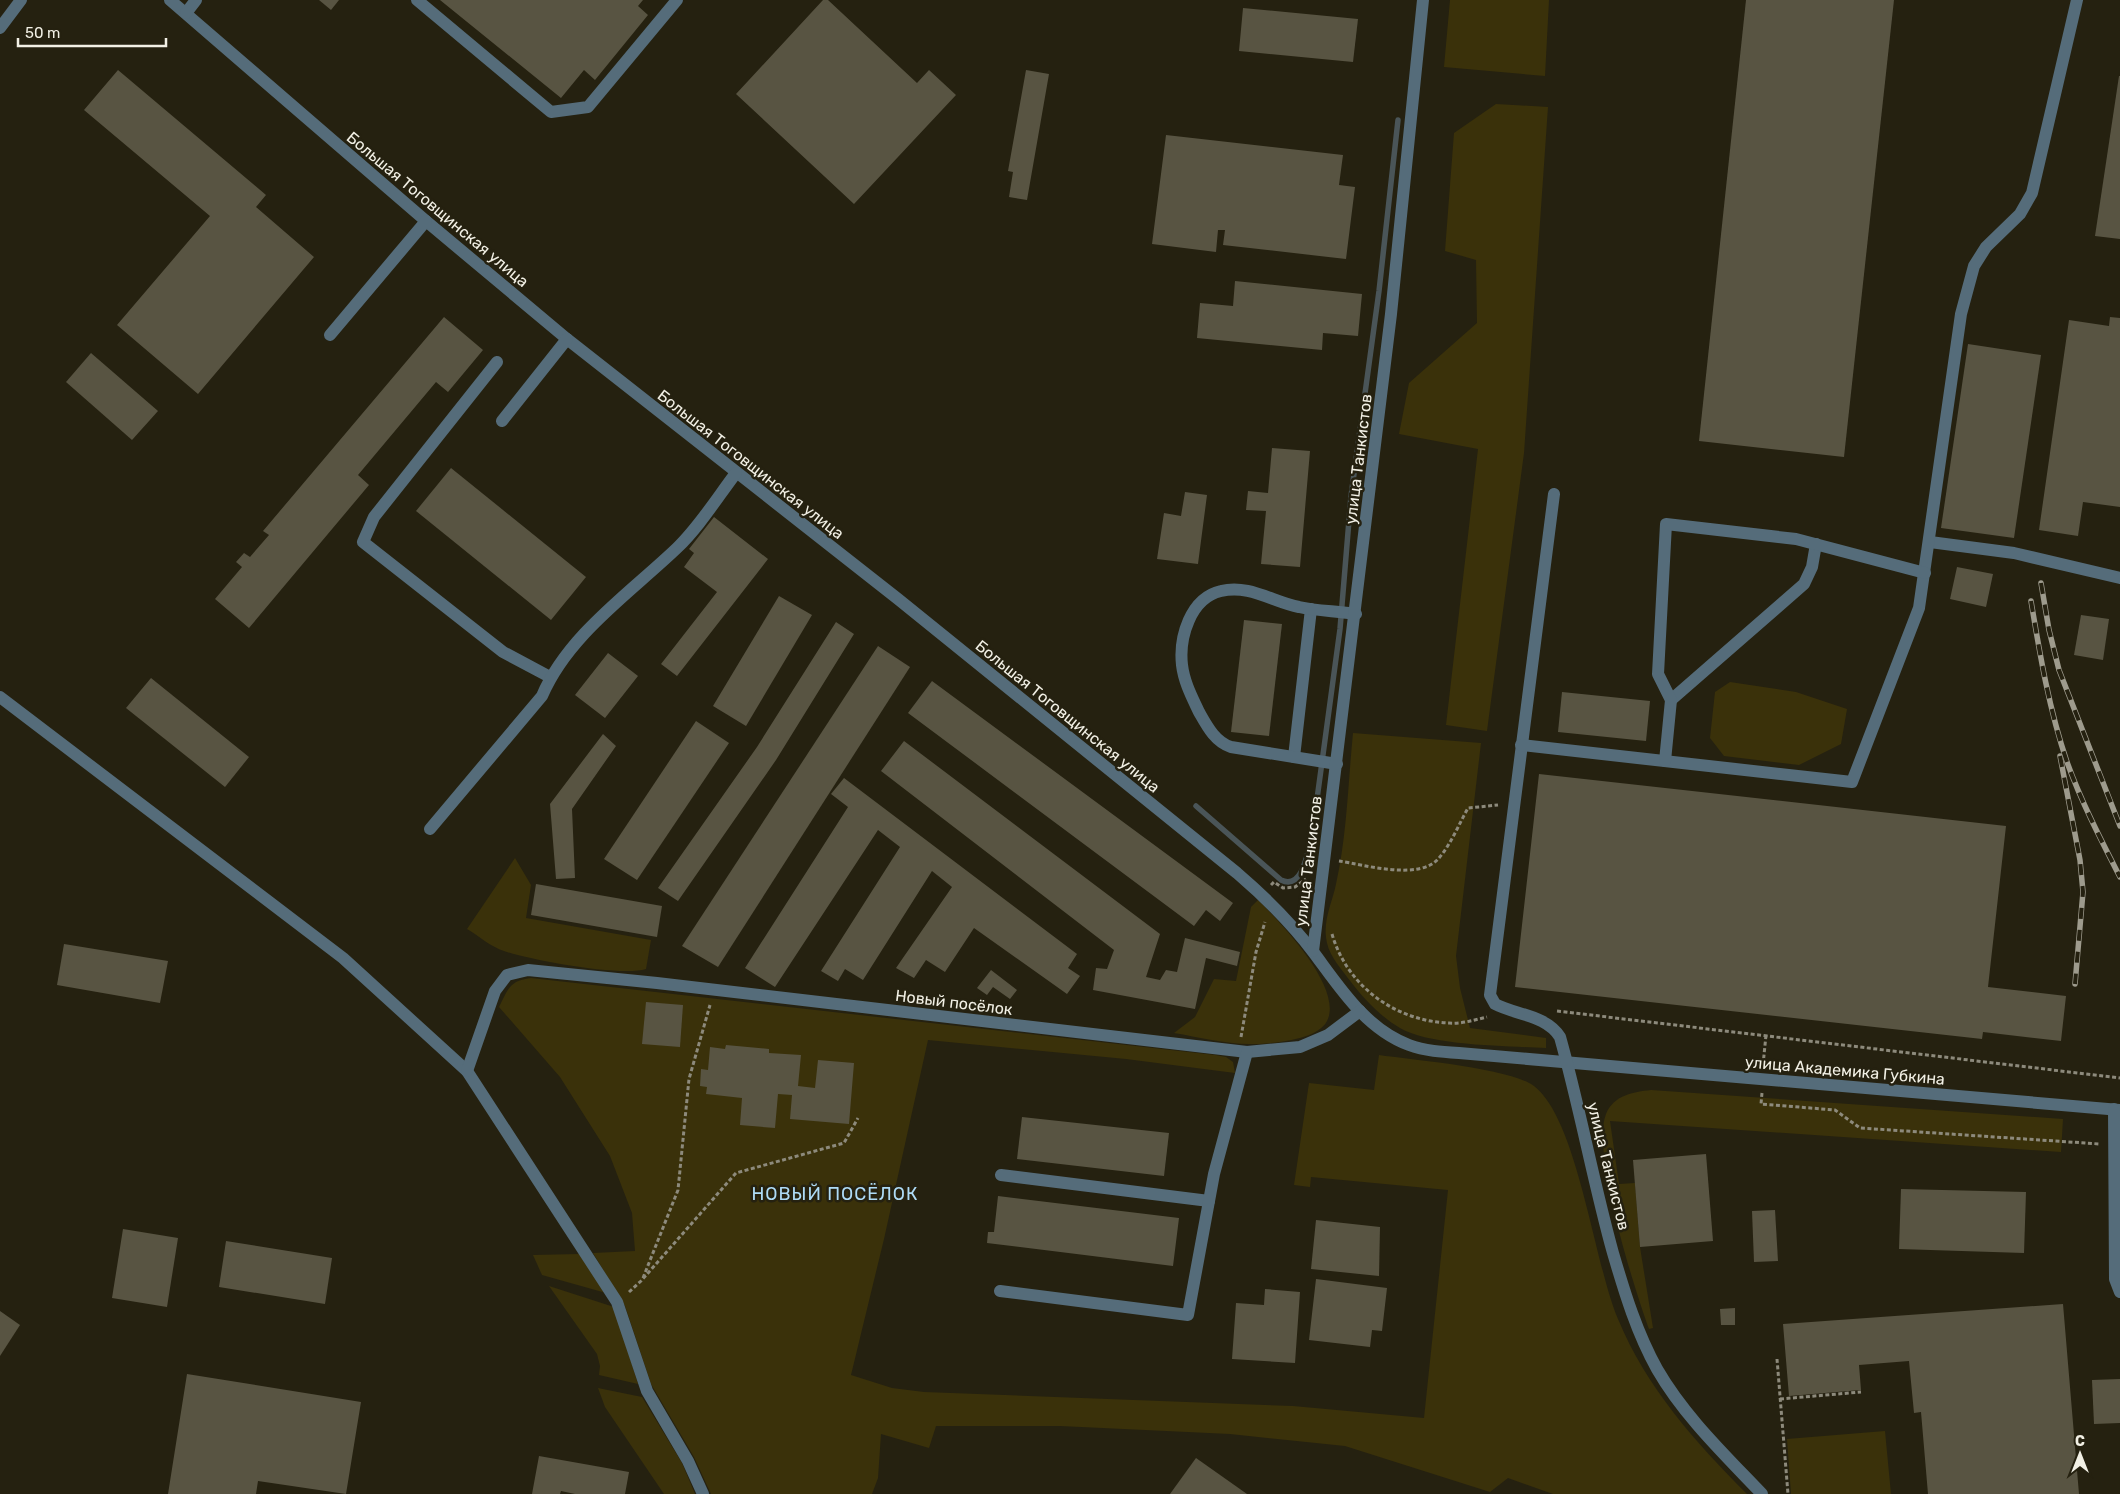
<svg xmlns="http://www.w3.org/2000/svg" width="2120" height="1494" viewBox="0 0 2120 1494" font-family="Rubik,sans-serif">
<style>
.green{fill:#3a310a}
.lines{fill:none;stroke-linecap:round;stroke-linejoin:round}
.stream{stroke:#4a5558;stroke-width:5.5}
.building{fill:#585442}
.path{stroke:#8d8a7c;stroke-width:3;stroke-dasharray:4 2.5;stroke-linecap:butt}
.minor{stroke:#556c7a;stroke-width:12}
.rail-casing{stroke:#9e9b8d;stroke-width:5.5}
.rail{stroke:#252110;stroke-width:4;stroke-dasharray:11;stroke-linecap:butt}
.labels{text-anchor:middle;stroke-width:5;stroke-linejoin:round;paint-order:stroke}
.street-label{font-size:16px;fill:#f2f0e5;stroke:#252110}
.neighbourhood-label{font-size:18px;letter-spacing:1px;fill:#aedbf6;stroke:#252110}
</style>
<rect width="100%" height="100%" fill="#252110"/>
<g class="green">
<path d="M1450,0H1549L1545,76L1444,67Z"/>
<path d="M1496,104L1548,107L1524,453L1487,731L1446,725L1478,449L1399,434L1409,383L1477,323L1476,260L1445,251L1454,133Z"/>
<path d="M1730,682L1796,692L1847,709L1841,744L1799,765L1724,756L1710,738L1715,692Z"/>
<path d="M1353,733L1481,743L1456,956L1460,988L1470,1028L1546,1038V1048C1509,1046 1430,1046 1400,1028C1381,1017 1364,999 1351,982C1342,970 1330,957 1327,943C1322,921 1332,904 1336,884C1347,835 1348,783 1353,733Z"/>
<path d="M515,858L531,885L526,918L651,940L646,969C621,977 530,960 504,951C491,947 479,936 467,929Z"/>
<path d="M1258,900C1279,921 1344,988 1327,1021C1317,1041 1269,1044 1249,1044C1225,1044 1198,1037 1174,1033L1195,1017L1214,979L1236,981L1251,907Z"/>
<path d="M531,978L1215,1055L1226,1057L1233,1062L1235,1073L1126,1059L928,1040L884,1239L851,1375L892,1388L924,1392L1293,1406L1424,1418L1448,1190L1311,1177L1310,1187L1294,1185L1309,1083L1374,1090L1379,1055C1413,1060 1510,1068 1534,1086C1578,1120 1594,1263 1618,1319C1646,1387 1695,1442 1747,1494H1553L1508,1478L1490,1492L1345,1446L1230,1434L1060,1426H936L929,1448L881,1434L878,1478L872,1494H711L694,1457L651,1384L625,1306L593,1253L635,1251L632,1213L610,1156L560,1077L499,1007C509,988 509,981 531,978Z"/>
<path d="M1651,1090L2063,1119L2061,1152L1610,1121L1619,1184L1635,1183L1640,1247L1653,1328L1649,1329C1634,1288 1591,1151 1606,1114C1614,1095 1633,1092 1651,1090Z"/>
<path d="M579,1254L606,1293L542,1275L533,1255Z"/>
<path d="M549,1286L614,1307L638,1384L599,1375L600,1366L597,1354Z"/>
<path d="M598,1388L642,1397L682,1463L695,1494H664L605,1407Z"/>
<path d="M1885,1431L1891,1494H1791L1787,1439Z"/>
</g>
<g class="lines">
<path class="stream" d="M1196,806L1281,880C1303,891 1308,850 1312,836L1340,629L1351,496L1379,291L1398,120"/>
</g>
<g class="building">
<path d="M319,0H339L331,10Z"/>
<path d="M440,0H643L638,6L648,15L595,80L584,70L561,98Z"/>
<path d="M823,0H828L917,83L929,70L956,95L854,204L736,94Z"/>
<path d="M1746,0H1894L1844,457L1699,441Z"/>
<path d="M1243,8L1358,19L1353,62L1239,51Z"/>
<path d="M118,70L266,195L256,207L314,257L198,394L117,325L210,216L84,110Z"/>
<path d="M1026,70L1049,74L1027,200L1009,197L1013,172L1008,171Z"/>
<path d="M2119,76H2120V239L2095,236Z"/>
<path d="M1166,135L1343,155L1339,185L1355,187L1346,259L1223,245L1225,230H1218L1216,252L1152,244Z"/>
<path d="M1235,281L1362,294L1358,336L1323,333L1322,350L1197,338L1200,303L1233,306Z"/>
<path d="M444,317L483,350L448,392L436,382L358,475L369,485L249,628L215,599L242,567L236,562L244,553L250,557L269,535L263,531Z"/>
<path d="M2110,317L2120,318V507L2083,502L2078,536L2039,530L2069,320L2109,326Z"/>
<path d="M1968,344L2041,355L2014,538L1941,528Z"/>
<path d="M91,353L158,411L132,440L66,382Z"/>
<path d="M1272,448L1310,451L1300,567L1261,564L1266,511L1246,510L1248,491L1268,493Z"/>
<path d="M451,468L586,577L551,620L416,511Z"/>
<path d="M1185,492L1207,495L1198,564L1157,559L1164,513L1181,516Z"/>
<path d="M714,517L768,559L677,676L661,664L717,592L684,567L694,553L689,549Z"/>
<path d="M1957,567L1993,574L1986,607L1950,599Z"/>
<path d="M779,596L812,615L746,726L713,706Z"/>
<path d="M2081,615L2109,619L2103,660L2074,655Z"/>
<path d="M1244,620L1282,624L1269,736L1231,732Z"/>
<path d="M836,622L854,634L776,760L678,901L658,888L757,747Z"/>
<path d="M878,646L910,667L718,967L682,946Z"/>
<path d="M608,653L638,676L605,718L575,695Z"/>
<path d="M151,678L249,757L225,787L126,708Z"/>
<path d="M932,681L1233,903L1220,921L1206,910L1194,926L908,713Z"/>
<path d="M1562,692L1650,701L1646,741L1558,732Z"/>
<path d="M696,721L729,743L637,880L604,859Z"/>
<path d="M603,734L616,746L572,809L575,878L556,879L550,804Z"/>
<path d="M904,741L1160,934L1146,977L1160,980L1166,970L1177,972L1185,938L1240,952L1237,966L1206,958L1195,1009L1093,990L1096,968L1107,969L1114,950L881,771Z"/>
<path d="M1539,774L2006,826L1988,987L2066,996L2061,1041L1983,1032L1982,1039L1515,987Z"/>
<path d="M844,778L1077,954L1068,968L1080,976L1067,994L974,928L945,972L926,960L914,978L896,968L952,887L932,871L863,980L845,969L838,981L821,971L900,847L878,830L775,987L745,968L848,807L831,794Z"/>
<path d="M536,884L662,906L657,937L531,915Z"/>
<path d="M64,944L168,961L160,1003L57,985Z"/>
<path d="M991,970L1017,990L1010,999L993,987L987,995L977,988Z"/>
<path d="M646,1002L683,1005L680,1047L642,1044Z"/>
<path d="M726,1045L769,1049V1053L801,1055L798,1086L815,1088L818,1060L854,1063L849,1124L790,1119L792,1095L778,1094L775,1128L740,1125L742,1098L706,1094L707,1087L700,1086L701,1069L708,1070L710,1047L725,1049Z"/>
<path d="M1022,1117L1169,1133L1164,1176L1017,1159Z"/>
<path d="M1706,1154L1713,1241L1640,1247L1633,1160Z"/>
<path d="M1901,1189L2026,1192L2024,1253L1899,1249Z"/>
<path d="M998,1196L1179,1218L1173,1266L987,1243L988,1232H994Z"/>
<path d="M1775,1210L1778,1261L1754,1262L1752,1211Z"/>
<path d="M1316,1220L1380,1227L1379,1276L1311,1269Z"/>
<path d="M123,1229L178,1238L167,1307L112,1298Z"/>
<path d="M226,1241L332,1258L325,1304L219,1287Z"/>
<path d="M1316,1279L1387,1288L1382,1331L1372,1330L1370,1347L1309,1340Z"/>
<path d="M1265,1289L1300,1292L1295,1363L1232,1359L1236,1303L1264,1305Z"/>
<path d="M2063,1304L2079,1494H1928L1921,1412L1914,1413L1909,1361L1859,1365L1861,1390L1789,1396L1783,1324Z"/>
<path d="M1735,1308V1325H1721L1720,1309Z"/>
<path d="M0,1311L20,1325L0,1356Z"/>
<path d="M187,1374L361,1402L346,1494L258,1481L256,1494H168Z"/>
<path d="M2120,1379V1423L2094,1424L2092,1380Z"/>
<path d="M539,1456L629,1472L625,1494H575L561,1491L560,1494H532Z"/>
<path d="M1196,1458L1247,1494H1170Z"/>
</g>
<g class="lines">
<g class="path">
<path d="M1339,861C1365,865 1420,881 1439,858C1451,844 1459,824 1468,808L1498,805"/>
<path d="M1271,885L1274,882L1283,888L1295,887L1306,879"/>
<path d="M1332,934C1347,986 1395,1021 1449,1023C1462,1024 1474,1020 1487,1017"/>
<path d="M1557,1011L2120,1078"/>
<path d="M1241,1037L1256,952L1265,922"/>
<path d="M1763,1065L1766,1035"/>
<path d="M1762,1093L1761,1104L1835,1110L1860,1128L2100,1144"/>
<path d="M643,1278L678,1190L689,1079L710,1005"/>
<path d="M629,1292L641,1281L736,1173L844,1143L858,1118"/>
<path d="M1777,1359L1788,1494"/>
<path d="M1780,1399L1861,1392"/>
</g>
<g class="minor">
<path d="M170,0L426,221L567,339L898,599L1237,873C1265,897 1292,924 1314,953C1340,988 1366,1029 1409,1045C1425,1051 1442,1052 1459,1053L2120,1110"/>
<path d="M417,0L551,112L588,107L677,0"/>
<path d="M186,13L196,0"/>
<path d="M0,28L21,0"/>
<path d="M330,335L426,221"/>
<path d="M497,362L374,517L363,542L503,652L550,677"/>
<path d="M502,421L567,339"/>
<path d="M1554,494L1490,995L1495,1004C1516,1015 1546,1015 1560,1037C1580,1108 1593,1181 1613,1253C1625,1294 1637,1333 1657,1369C1684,1416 1725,1455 1762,1494"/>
<path d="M1930,542L2014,553L2120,578"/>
<path d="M0,697L343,958L467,1071L617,1302L647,1391L688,1461L703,1494"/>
<path d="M1671,700L1804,584L1812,567L1816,544"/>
<path d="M1521,745L1852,782L1919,608L1961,314L1974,266L1986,247L2020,214L2032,193L2077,0"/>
<path d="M1294,757L1311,609"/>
<path d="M1665,761L1671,700L1658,674L1666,524L1796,539L1925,573"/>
<path d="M1337,764L1231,747C1215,742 1207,726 1199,712C1192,697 1184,682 1182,665C1179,638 1190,598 1221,591C1249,584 1273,602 1299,607C1317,611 1337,611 1356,614"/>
<path d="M430,829L542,696C568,635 630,593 677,548C699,527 717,498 736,473"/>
<path d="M1313,951L1391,314L1423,0"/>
<path d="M467,1071L495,991L507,975L528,970L657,983L1247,1052L1300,1047L1328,1035L1360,1011"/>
<path d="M2114,1109L2115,1279L2120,1292"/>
<path d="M1001,1175L1209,1201"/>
<path d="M1000,1291L1188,1315L1214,1174L1247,1052"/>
</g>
<defs>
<g id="rail">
<path d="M2041,583L2049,630L2059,670L2120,826"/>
<path d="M2031,601C2040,655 2049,709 2067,762C2081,801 2101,840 2120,877"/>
<path d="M2060,756L2080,860L2083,892L2075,984"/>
</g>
</defs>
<use href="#rail" class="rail-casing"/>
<use href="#rail" class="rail"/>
</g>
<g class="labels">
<g class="street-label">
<text transform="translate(438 209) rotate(40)" y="6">Большая Тоговщинская улица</text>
<text transform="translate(1358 459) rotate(-83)" y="6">улица Танкистов</text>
<text transform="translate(751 464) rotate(38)" y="6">Большая Тоговщинская улица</text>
<text transform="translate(1068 716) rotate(39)" y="6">Большая Тоговщинская улица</text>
<text transform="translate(1308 861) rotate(-83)" y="6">улица Танкистов</text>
<text transform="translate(954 1002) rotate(7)" y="6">Новый посёлок</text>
<text transform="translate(1845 1070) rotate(5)" y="6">улица Академика Губкина</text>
<text transform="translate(1609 1166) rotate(76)" y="6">улица Танкистов</text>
</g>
<g class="neighbourhood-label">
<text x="835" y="1200">НОВЫЙ ПОСЁЛОК</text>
</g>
</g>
<g transform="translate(2080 1454)" stroke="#252110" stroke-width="4" paint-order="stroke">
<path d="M0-4L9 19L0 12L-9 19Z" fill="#f2f0e5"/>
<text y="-8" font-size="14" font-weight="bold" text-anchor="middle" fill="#f2f0e5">С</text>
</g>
<path d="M18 38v8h148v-8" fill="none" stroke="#f2f0e5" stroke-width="2.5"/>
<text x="25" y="38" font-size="15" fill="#f2f0e5" stroke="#252110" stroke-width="4" paint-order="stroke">50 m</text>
</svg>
